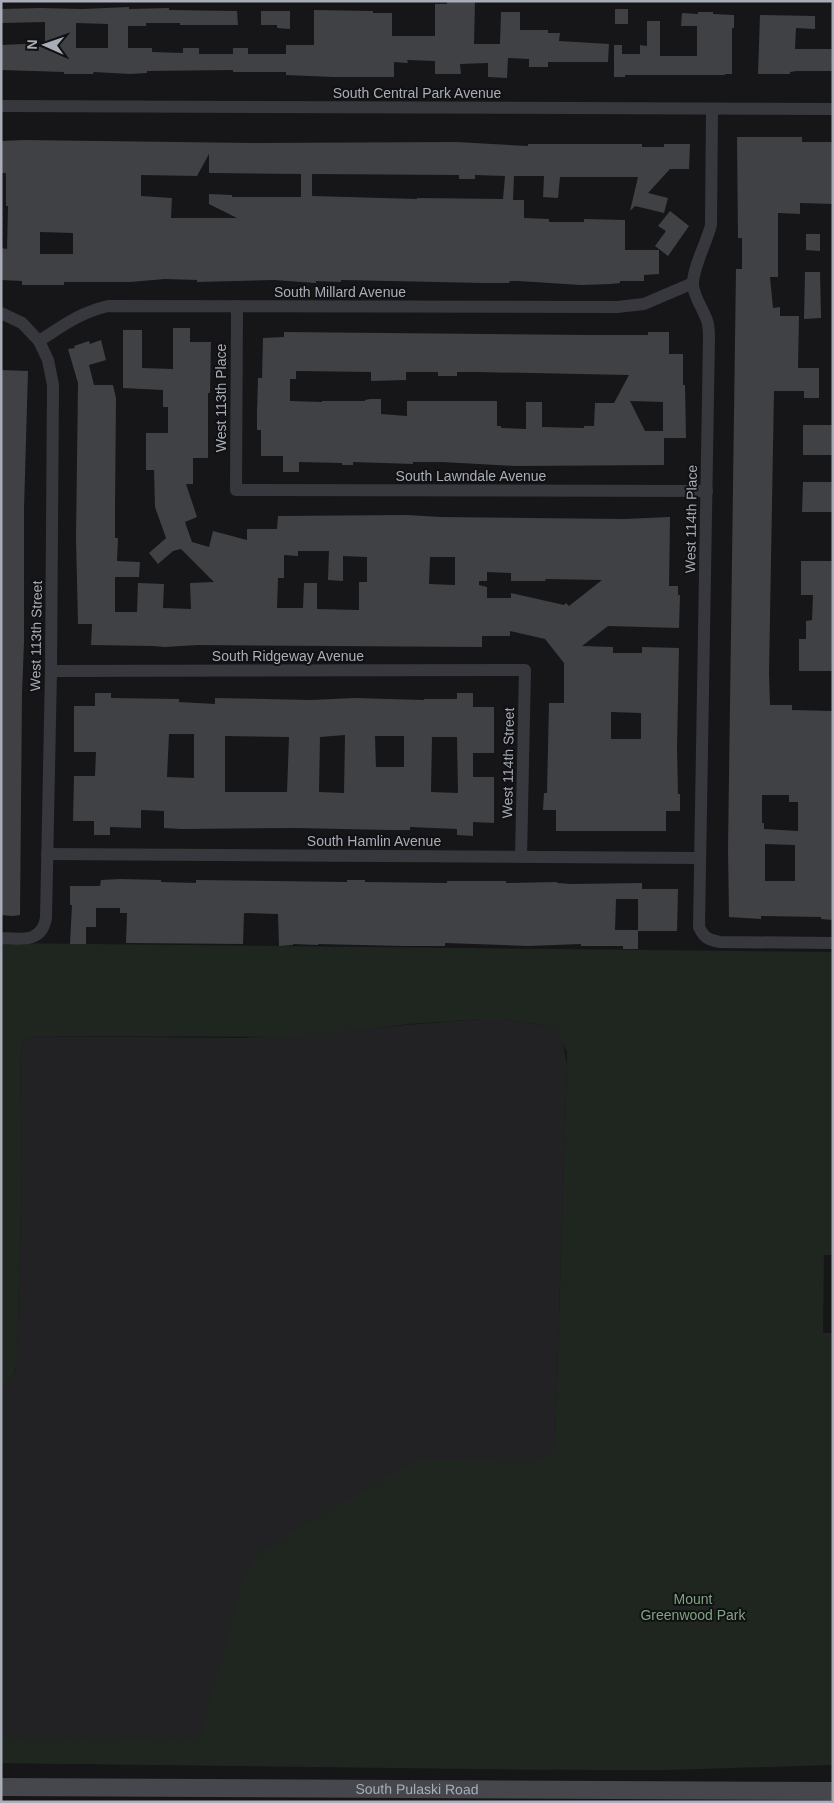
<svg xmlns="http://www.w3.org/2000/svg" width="834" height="1803" viewBox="0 0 834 1803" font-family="Helvetica,sans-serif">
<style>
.built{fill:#222225}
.green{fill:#1e261f}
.building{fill:#404145;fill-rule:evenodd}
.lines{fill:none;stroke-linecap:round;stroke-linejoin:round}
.minor{stroke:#37383d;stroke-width:12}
.secondary{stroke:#45474d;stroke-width:18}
.labels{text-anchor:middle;stroke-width:4;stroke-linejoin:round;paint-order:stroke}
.street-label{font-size:14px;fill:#a8adb8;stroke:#111113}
.park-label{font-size:14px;fill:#7fa381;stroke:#111113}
</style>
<rect width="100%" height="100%" fill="#161618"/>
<path class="built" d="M480,1019H506L546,1026L561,1032L567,1066L555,1443L551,1770L1,1763V1388L15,1372L17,1361L22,1170L20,1054L26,1036L244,1038Z"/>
<path class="green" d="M1,943L833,952V1255H824L823,1333H833V1765L668,1770H589L1,1763V1737L200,1738L244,1576L257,1555L268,1546L411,1463L422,1460L435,1459L529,1462C543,1460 551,1457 555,1443L567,1066V1052L557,1031L546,1026L506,1019H481L410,1024L289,1037L26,1036L20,1054L22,1170L17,1361C15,1373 12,1381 1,1388Z"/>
<g class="building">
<path d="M447,1H475L474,44H500L501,12H520V30H548V33H560L559,41L609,44L608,62H548V67H529V59L508,58L507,78L488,77V63L460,64L461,74H435V61L407,60L408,63L394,62V77H333L286,75V72H233V70L147,71V73L130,74L94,72L93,74H64V72L1,70V45L45,43V22L1,23V9L41,8L82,9L129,7V9L169,8V10L237,11L238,25H180V23H146V26H128V48H152V52L183,53V48H199V54H233V48H248V54H286V45H314V10L373,11V13H392V36H435V4H447ZM76,23L108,24V48H76Z"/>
<rect x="615" y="9" width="13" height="15"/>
<path d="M261,11H290V29L277,28V25H261Z"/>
<path d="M698,12H713V14L734,15V28H732V74H725V75H625V77H614V45H622V54H640V45L647,46V21H660V56H697V26H681L682,13L698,14Z"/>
<path d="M760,15L815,16V29L796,28L795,49H833V71H797L790,72V74H758Z"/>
<path d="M737,137H802V142H833V204L800,203V214L778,213V277H770L773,308L780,307V316H799L798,368H819V398H804V391H774L769,673L770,705H792V710L833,711V920L821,919V917L761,916V919L729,917L728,849L736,269H742V238H738ZM762,795H789V802H798V831L764,829V823H762ZM765,844L795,845V881H765Z"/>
<path d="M24,140L252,143L456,142L528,146V144H642V147H664V144H690L689,169H670L648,193L668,198L664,213L635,206L630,211L638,177H560L558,198L543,197L544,176H514L513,200H524V218L549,219V222H584V219L625,220V250H659V274L644,275V281H620V283L611,284L581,285L518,281H510L509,283H484L341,280V282L316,281V283L274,280L197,282V280L165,279L130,282H64V285H22V281L1,280V248L7,249L8,206H6V173H1V141ZM209,154V173L301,174V197H232V195L209,194V204L237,218H171L172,198L141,196V175L197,176ZM312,174L459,175V179H475V175L505,176L503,199L417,198V199L312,196ZM40,232L73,233V254H40Z"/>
<path d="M670,211L689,226L668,256L655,246L666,231L658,226Z"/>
<path d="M806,234H820V251L806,250Z"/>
<path d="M805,272H820L821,318L804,319Z"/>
<path d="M173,328H190V342H211L210,393H208V458H193V484H186L197,517L185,522L192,542L209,547L213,531L247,540V529H277L278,516L407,515L440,517L624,519L670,517L669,586H678V595H680L679,628L608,626L582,646L613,647V653H642V647L679,648L677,748L678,794H680V811H666V831H556V810H543L544,793H547L549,703H564V663L545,639L510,631V636H482V647L198,645L165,647L153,646L91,645L92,624H78L76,538L78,383L68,349L75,348L74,346L89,341L90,344L101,340L106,360L89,365L94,385H113L116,398L115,509V538H118L117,561L140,562L139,577H115V612H137L138,583L164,584L163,608L191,609L190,583L214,582L181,549L173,551L158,564L149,553L166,538L155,507L154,470H146V433H168V407H163V390L123,388V330H142V368L173,369ZM298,551H329L328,580L343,581V556L367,557V582H359V610L317,609V583H304L303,608H277L278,578H284V555L298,556ZM430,557H455V585L429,584ZM487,572L511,573V581H546L545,579L602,580L569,606L566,603L564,605L511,593V598H487V587L479,585V581H487ZM611,712L641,713V739H611Z"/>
<path d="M284,332L589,335H648V332H669V354H683V385H685L686,438H664V465L515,466L442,462H413V464L353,462V465H342V463L299,462V472H283V456H261V430H257V413L258,378H262L263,338L284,337ZM296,371L371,372V381L406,380V372H438V376H457V372H478L629,375L614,403H595L594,426H584V428L542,427V402H526V429L501,428V426H497V401H407V416L381,414V399H370L365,400V401H322V402L290,401V379H296ZM630,401L663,402V431H645Z"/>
<path d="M1,370L28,371L24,509V642L22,693L20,915L13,916L1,915Z"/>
<rect x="803" y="425" width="30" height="30"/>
<path d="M803,482H833V512H802Z"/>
<path d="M801,561H833V671H799V639H806V621L812,620L813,595H801Z"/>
<path d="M95,693H111V698L179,699V702L215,704V698L310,700L355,698L424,700V699H457V693H473V707H494V753H473V777H494V823L473,822V836L457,835V829L410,827V830H389L296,828L182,829L164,828V811L141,810V828L110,827V835H94V821H73L74,776H95L96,752H74V706H95ZM169,734H194V778L167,777ZM345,735L344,793L319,792L320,737ZM225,736L289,737L287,792H225ZM375,736H404V767H376ZM432,737H457L458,793L431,792Z"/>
<path d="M120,879L161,880V882L196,883V880L347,882V880H365V882L447,883V881H506V883L557,882V883L571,884L642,883V889H678L677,931H638V899H616L615,930H638V949H623V946H581V944L528,946L445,943V946H404L318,944V945L293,944V945L279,946L278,914L244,913L243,944L126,943L127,913H120V908H96V927H86V944H70L72,905H70V886H100L101,880Z"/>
</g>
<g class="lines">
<g class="minor">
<path d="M1,106L833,109"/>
<path d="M712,109L711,225C707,242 692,269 693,285C694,297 702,307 706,318C709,324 709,331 709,337L699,927C704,938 709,940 720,942L833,943"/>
<path d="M237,306L236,490L707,491"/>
<path d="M1,313L22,323L39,341C64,325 79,313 108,306L617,307L644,304L693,283"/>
<path d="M51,671L525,670L521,857"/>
<path d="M47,854L700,858"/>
<path d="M1,938C21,939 42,943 46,918L51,671L53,385L48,360L39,341"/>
</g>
<path class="secondary" id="s1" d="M1,1787L833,1791"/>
</g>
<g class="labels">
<g class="street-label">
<text x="417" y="98">South Central Park Avenue</text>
<text x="340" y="297">South Millard Avenue</text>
<text transform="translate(221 398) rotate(-90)" y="5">West 113th Place</text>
<text x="471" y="481">South Lawndale Avenue</text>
<text transform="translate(691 519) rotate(-89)" y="5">West 114th Place</text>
<text transform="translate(36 636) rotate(-89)" y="5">West 113th Street</text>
<text x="288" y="661">South Ridgeway Avenue</text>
<text transform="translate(508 763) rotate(-89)" y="5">West 114th Street</text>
<text x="374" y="846">South Hamlin Avenue</text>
<text dy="5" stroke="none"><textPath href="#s1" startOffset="416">South Pulaski Road</textPath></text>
</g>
<g class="park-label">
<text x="693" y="1604">Mount<tspan x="693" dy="16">Greenwood Park</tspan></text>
</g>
</g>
<rect width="834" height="1803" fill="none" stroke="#a8adb8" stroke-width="5"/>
<g transform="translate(45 45) rotate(272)" stroke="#111113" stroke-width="4" paint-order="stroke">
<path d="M0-4L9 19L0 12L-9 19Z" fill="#a8adb8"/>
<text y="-8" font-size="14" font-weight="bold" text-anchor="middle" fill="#a8adb8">N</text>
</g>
</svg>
